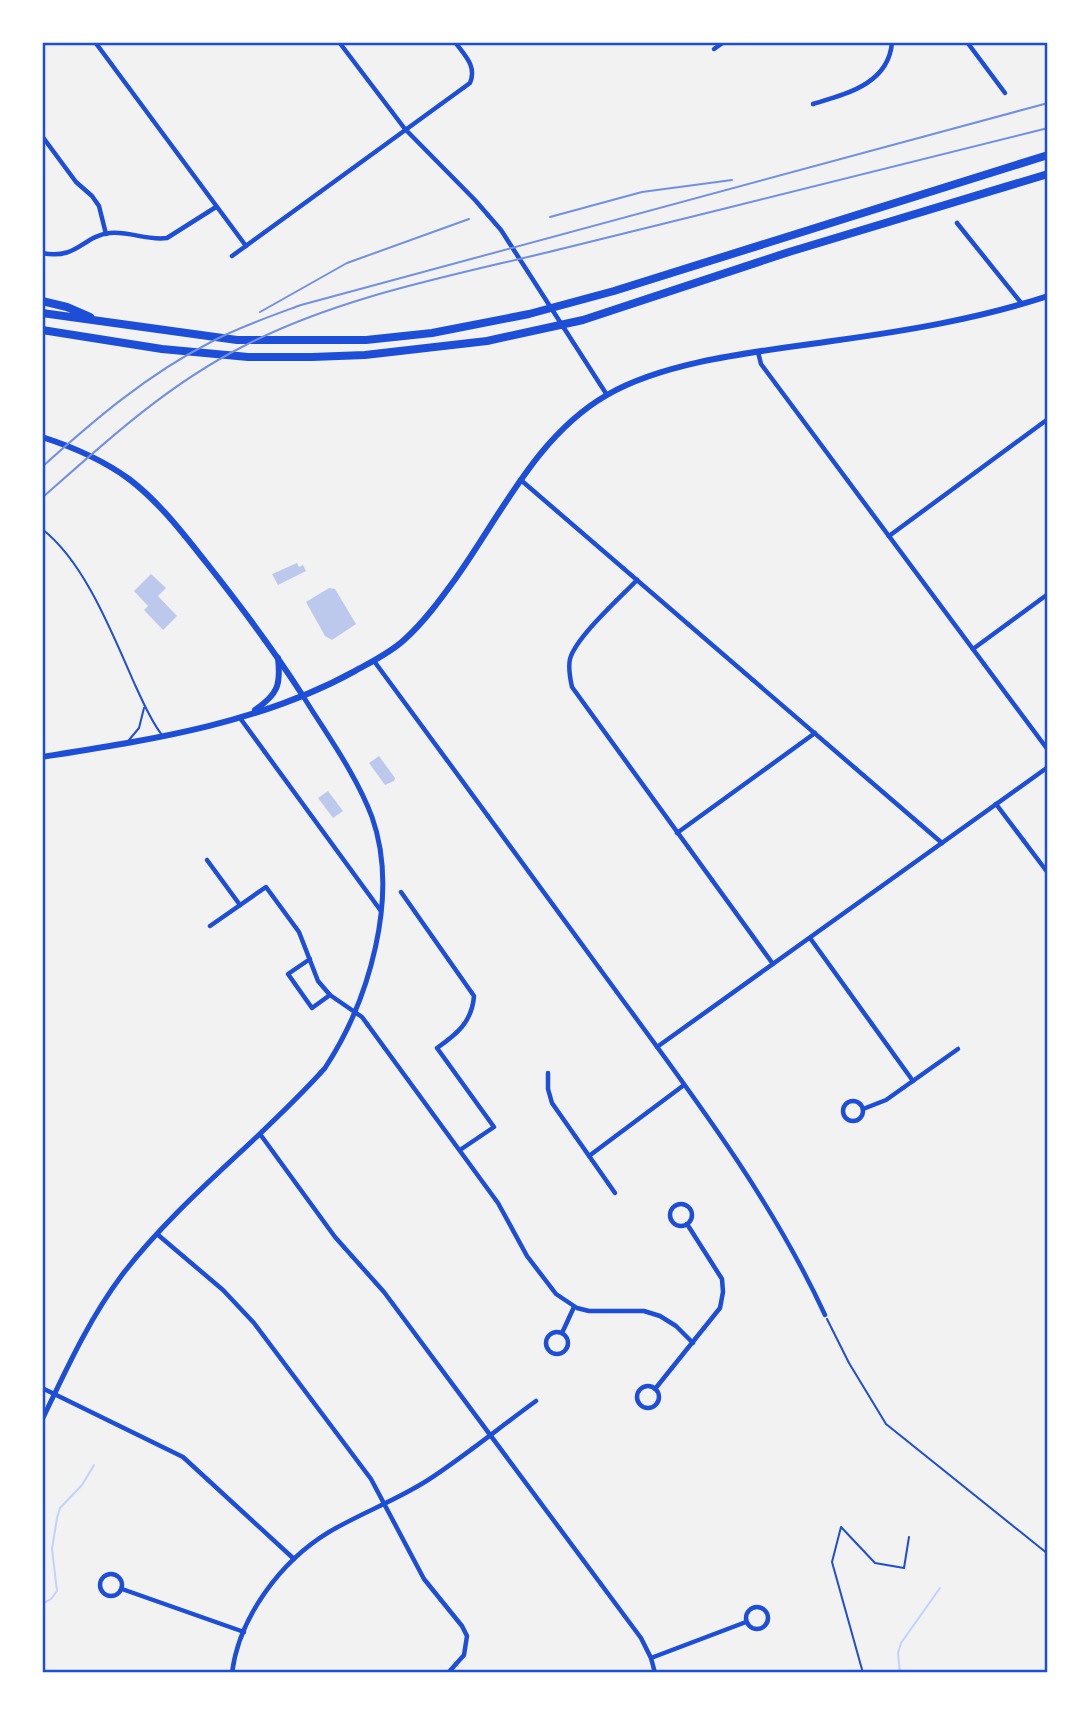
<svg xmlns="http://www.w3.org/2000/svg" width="1090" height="1715" viewBox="0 0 1090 1715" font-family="Arial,sans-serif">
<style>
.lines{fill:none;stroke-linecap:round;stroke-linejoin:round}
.stream{stroke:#bfd3fe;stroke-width:2}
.building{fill:#bdc9ec}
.path{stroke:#1d4ed8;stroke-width:2}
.service{stroke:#1d4ed8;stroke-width:2}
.minor{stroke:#1d4ed8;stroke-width:4.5}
.tertiary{stroke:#1d4ed8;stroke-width:5}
.secondary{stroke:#1d4ed8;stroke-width:6}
.motorway{stroke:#1d4ed8;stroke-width:8}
.rail{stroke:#7290e2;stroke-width:2}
.neatline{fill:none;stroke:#1d4ed8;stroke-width:2.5}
</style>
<rect width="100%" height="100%" fill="#f2f2f2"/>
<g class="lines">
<g class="stream">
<path d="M42,1604L51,1599L57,1591L52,1549L57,1518L60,1508L82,1485L94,1465"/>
<path d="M900,1673L898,1653L901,1643L940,1588"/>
</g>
</g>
<g class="building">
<path d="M297,563L299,567L303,565L306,571L278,585L272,574Z"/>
<path d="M151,574L166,588L158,596L177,616L163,630L144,610L148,606L134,591Z"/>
<path d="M329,588L335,589L356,624L332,640L325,636L306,602Z"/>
<path d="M379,756L395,778L394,781L385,785L369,763Z"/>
<path d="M328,791L343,811L333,818L318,798Z"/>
</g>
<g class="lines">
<g class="path">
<path d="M827,1319L849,1363L886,1424L1048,1554"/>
<path d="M863,1673L832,1562L841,1527L875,1563L904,1568L909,1537"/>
</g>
<g class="service">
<path d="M42,529C86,563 114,638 136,687C144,704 151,721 162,735"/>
<path d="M129,740L139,728L144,708"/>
</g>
<g class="minor">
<path d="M95,42L246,246"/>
<path d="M339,42L405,129L475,200L501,230L607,395"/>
<path d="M967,42L1005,93"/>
<path d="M714,49L724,42"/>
<path d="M813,104C846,94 889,84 892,42"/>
<path d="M42,136L76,182L92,196L99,206L106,234"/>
<path d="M957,223L1022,304"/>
<path d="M42,253C78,260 82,236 110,233C130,231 147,241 167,238L216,207"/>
<path d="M232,256L470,83C477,66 465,56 455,42"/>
<path d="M758,352L761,364L1048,750"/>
<path d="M522,481L942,843"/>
<path d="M889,536L1048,419"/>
<path d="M637,580C620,598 576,637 570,659C568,668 570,678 572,687L773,964"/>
<path d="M973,649L1048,594"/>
<path d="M374,661C456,772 537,883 619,995C694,1097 772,1200 825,1315"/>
<path d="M240,718L381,911"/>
<path d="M996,804L1048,873"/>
<path d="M677,833L815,733"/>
<path d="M207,860L240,905"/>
<path d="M401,892L474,996C472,1022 457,1034 437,1048L494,1127L460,1150"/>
<path d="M210,926L266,887L299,932L318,981L330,995L362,1017L498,1203L527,1256L556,1294L577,1308L589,1311H644L660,1316L676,1326L693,1343"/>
<path d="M810,938L913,1081"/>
<path d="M310,959L288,974L312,1008L330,995"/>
<path d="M657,1047L1048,767"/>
<path d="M548,1073V1089L552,1103L615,1193"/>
<circle cx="853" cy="1111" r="10"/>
<path d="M863,1109L886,1100L958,1049"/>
<path d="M260,1134L335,1237L384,1292L641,1638L651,1658L655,1673"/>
<path d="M589,1156L684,1085"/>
<circle cx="681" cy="1215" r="11"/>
<path d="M157,1234L223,1290L254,1323L371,1479L424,1579L462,1626L467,1636L464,1655L448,1673"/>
<circle cx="557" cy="1343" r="11"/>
<path d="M562,1333L574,1307"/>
<circle cx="648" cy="1397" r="11"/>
<path d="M42,1388L183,1457L294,1559"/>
<path d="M655,1389L720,1308L723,1292L722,1279L687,1224"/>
<circle cx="111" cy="1585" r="11"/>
<path d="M122,1589L244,1632"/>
<circle cx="757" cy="1618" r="11"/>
<path d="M651,1658L746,1622"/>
<path d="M232,1673C239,1617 281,1561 329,1532C361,1513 397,1500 428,1480C465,1456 500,1427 536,1401"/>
</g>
<path class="tertiary" d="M42,1420C66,1370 89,1319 122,1275C181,1198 261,1140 325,1068C369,1001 400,896 372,817C356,774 327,735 303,696"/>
<g class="secondary">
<path d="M42,437C73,447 103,460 129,479C159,502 182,532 205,561C240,605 273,649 303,696"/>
<path d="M255,710C278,694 281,685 278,658"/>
<path d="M42,757C149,740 259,724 355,671C371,662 390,653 404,640C424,622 440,600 456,578C501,515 537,435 607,395C667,360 763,351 832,341C905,331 978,319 1048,296"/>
</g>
<g class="motorway">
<path d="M42,301L67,307L90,317"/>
<path d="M42,313L237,340H366L432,333L529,314L614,291L1048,155"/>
<path d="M42,330L162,349L248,357H312L365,355L487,341L583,320L789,252L1048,174"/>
</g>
<g class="rail">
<path d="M550,217L642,192L732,180"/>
<path d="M260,312L347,263L469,219"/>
<path d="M42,467C94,420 148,374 211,342C239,327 271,316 301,305L1048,103"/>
<path d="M42,498C104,443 167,385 242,347C342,295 457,275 565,248C726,208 887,169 1048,128"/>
</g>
</g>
<rect width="1090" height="1715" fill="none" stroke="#ffffff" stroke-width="88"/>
<rect x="44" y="44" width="1002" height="1627" class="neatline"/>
</svg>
